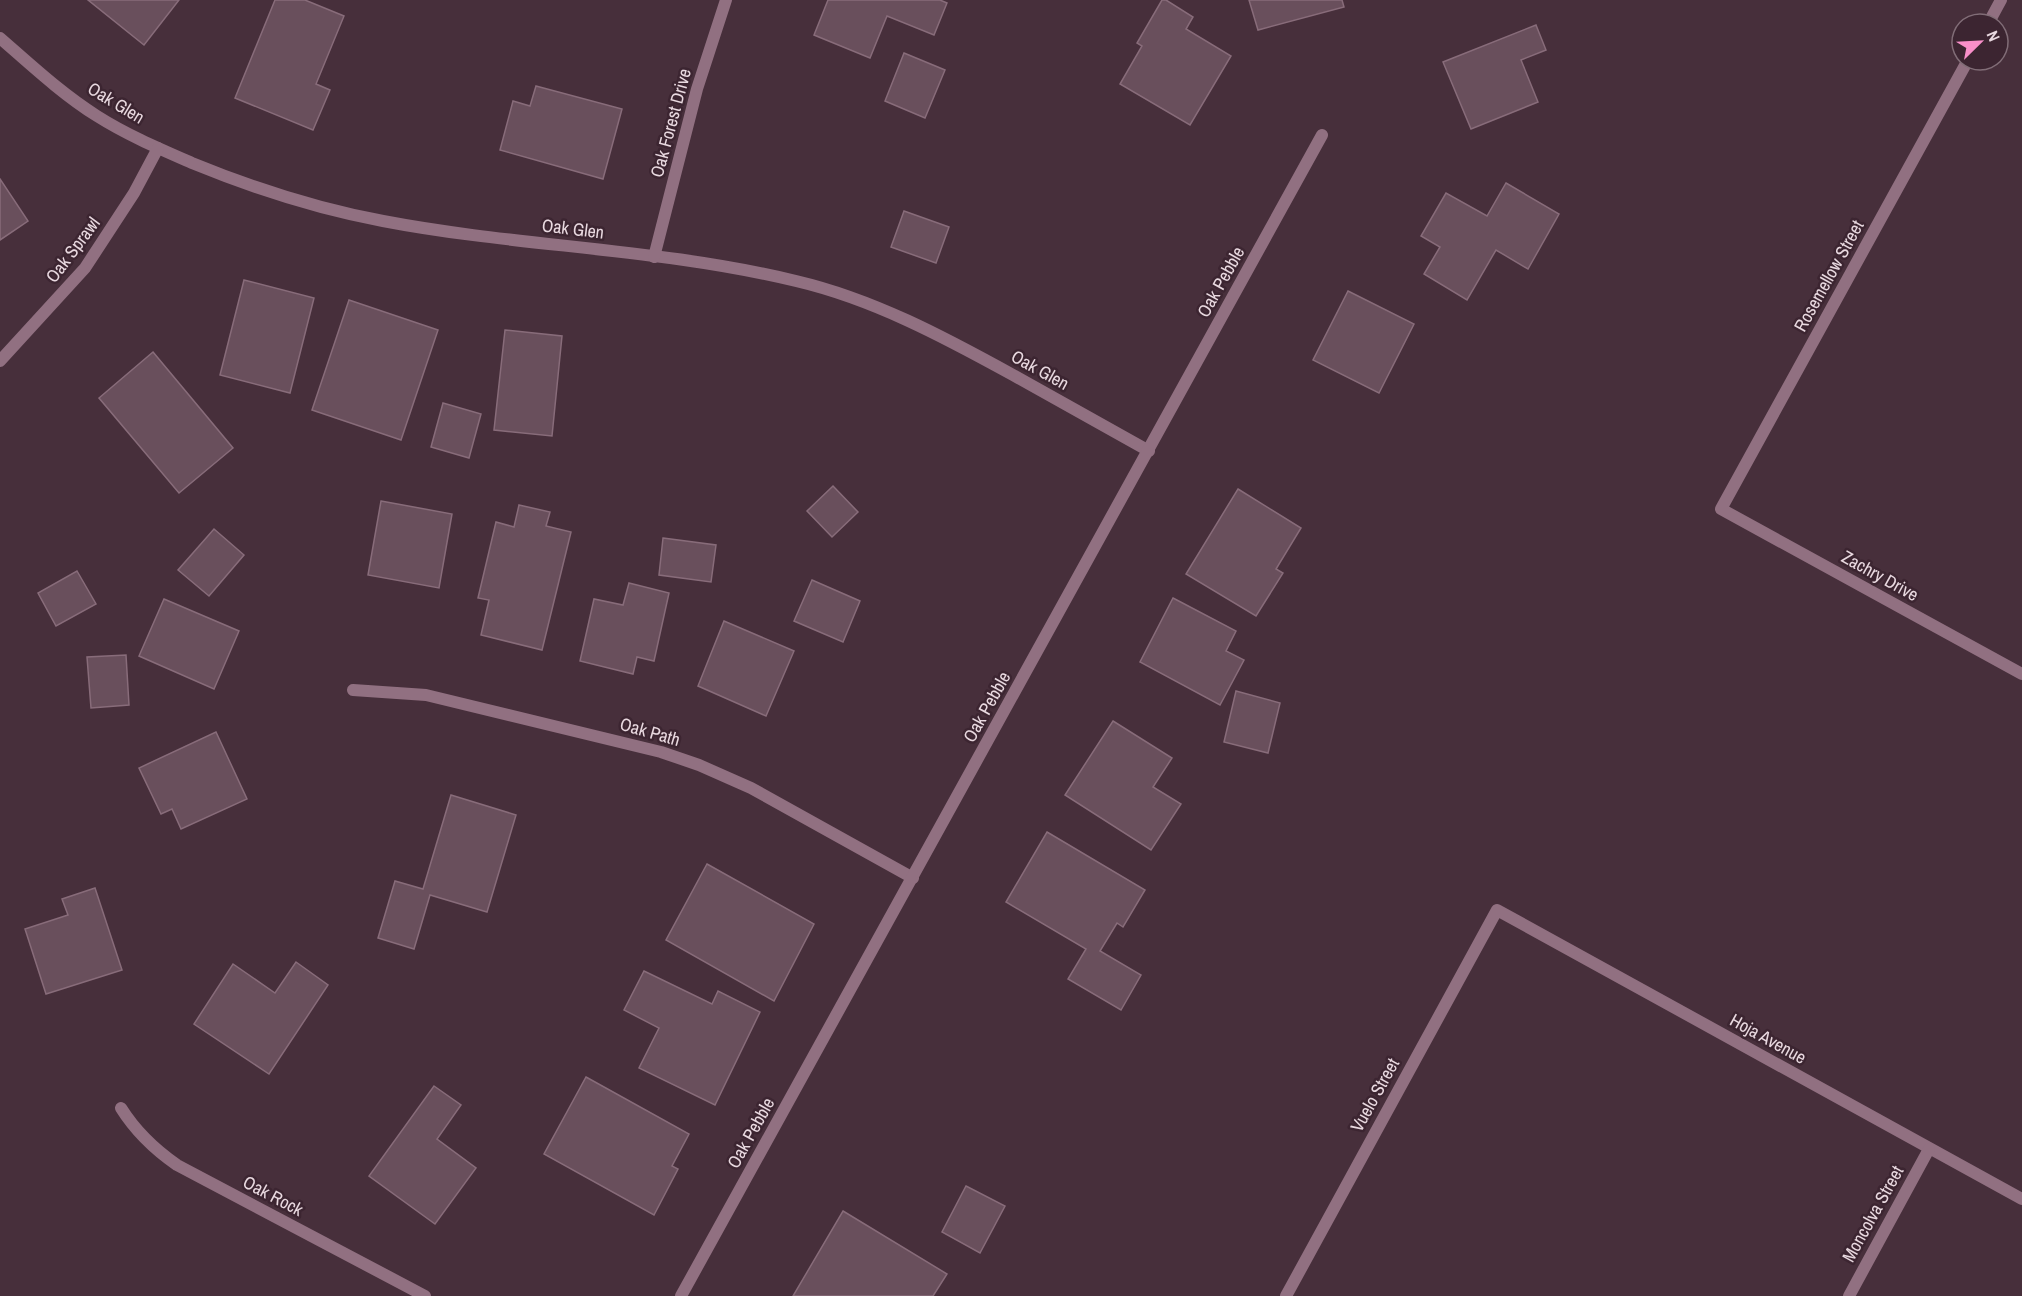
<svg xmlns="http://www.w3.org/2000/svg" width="2022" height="1296" viewBox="0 0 2022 1296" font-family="'Archivo Narrow',sans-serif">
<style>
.building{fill:#694f5c;stroke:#886c7a;stroke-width:1.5}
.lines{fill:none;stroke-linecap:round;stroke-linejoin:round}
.street{stroke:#917081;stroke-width:12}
.labels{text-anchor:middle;stroke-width:5;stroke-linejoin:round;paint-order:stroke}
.street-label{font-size:18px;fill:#e9d9e0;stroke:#3c2531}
</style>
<rect width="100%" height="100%" fill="#472f3b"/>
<g class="building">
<path d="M88,0H179L144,45Z"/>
<path d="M275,0H305L344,16L316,84L330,90L313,130L235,98Z"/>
<path d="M828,0H940L947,3L934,35L887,16L870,58L814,35Z"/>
<path d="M1162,0H1166L1193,17L1186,29L1231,56L1190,125L1120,84L1142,46L1137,43Z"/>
<path d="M1249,0H1342L1344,7L1258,30Z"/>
<path d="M1536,25L1546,50L1521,60L1538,102L1471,129L1443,62Z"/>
<path d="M904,53L945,70L925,118L885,101Z"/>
<path d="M536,86L622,109L603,179L500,150L513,101L530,106Z"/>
<path d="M0,179L28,221L0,240Z"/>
<path d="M1506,183L1559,214L1528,269L1496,250L1467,300L1424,274L1440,247L1421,236L1446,193L1487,216Z"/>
<path d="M904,211L949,227L936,263L891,247Z"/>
<path d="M244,280L314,298L290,393L220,375Z"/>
<path d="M1348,291L1414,324L1379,393L1313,360Z"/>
<path d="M349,300L438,330L401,440L312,410Z"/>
<path d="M505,330L562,336L552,436L494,430Z"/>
<path d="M153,352L233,448L179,493L99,398Z"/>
<path d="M443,403L481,414L469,458L431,447Z"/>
<path d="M833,486L858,512L832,537L807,511Z"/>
<path d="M1238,489L1301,528L1276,569L1283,573L1256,616L1186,574Z"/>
<path d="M381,501L452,514L439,588L368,575Z"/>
<path d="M519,505L550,512L546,526L571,532L542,650L481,635L489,600L478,598L496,522L514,527Z"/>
<path d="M214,529L244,555L209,596L178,570Z"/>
<path d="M663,538L716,545L711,582L659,575Z"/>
<path d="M77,571L96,604L56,626L38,593Z"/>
<path d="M812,580L860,601L843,642L794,621Z"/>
<path d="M629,583L669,593L654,661L637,657L633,674L580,661L594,599L623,605Z"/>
<path d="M1173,598L1236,631L1226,651L1244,660L1220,705L1140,662Z"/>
<path d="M164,599L239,631L214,689L139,656Z"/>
<path d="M724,621L794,651L766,716L698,686Z"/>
<path d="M126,655L129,705L91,708L87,657Z"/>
<path d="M1236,691L1280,703L1268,753L1224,742Z"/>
<path d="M1113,721L1172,758L1153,787L1181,804L1151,850L1065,795Z"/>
<path d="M216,732L247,799L181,829L172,809L161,814L139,768Z"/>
<path d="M451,795L516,815L487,912L430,895L414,949L378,938L395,881L423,889Z"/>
<path d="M1047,832L1145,890L1123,927L1117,923L1100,951L1141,975L1121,1010L1068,979L1086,949L1006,902Z"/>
<path d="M707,864L814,924L774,1001L666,940Z"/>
<path d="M95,888L122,970L46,994L25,929L68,915L62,899Z"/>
<path d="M296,962L328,985L269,1074L194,1024L233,964L275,993Z"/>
<path d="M644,971L712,1004L718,991L760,1012L715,1105L639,1068L659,1028L624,1010Z"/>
<path d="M586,1077L689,1134L672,1166L678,1169L654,1215L544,1154Z"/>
<path d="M434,1086L461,1105L437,1139L476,1168L435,1224L369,1176Z"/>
<path d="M966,1186L1005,1206L980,1253L942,1232Z"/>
<path d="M843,1211L947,1274L933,1296H793Z"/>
</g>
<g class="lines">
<g class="street">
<path d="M1988,24L2001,0"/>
<path d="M0,38C31,65 62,94 97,116C127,135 160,149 192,163C253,188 318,209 383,221C519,247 660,248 796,281C873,299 944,337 1013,375C1058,400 1103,425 1149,451"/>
<path d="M1968,60L1721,509L2022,674"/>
<path d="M654,257L697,89L726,0"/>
<path d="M0,361L85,268L134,193L158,148"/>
<path d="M353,690L426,695L661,752L699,765L751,788L913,878"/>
<path d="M121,1108C136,1132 154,1149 177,1165L425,1296"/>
<path d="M681,1296L1322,135"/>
<path d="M1286,1296L1497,910L2022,1199"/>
<path d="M1849,1296L1929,1149"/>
</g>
</g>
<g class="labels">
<g class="street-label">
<text transform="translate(116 103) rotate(31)" y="6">Oak Glen</text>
<text transform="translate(671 123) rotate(-75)" y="6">Oak Forest Drive</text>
<text transform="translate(573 229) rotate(7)" y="6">Oak Glen</text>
<text transform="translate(73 250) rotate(-53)" y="6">Oak Sprawl</text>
<text transform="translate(1829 276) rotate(-61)" y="6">Rosemellow Street</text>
<text transform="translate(1221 282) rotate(-61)" y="6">Oak Pebble</text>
<text transform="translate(1040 370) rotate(29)" y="6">Oak Glen</text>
<text transform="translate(1880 576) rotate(29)" y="6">Zachry Drive</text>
<text transform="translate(987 707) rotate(-61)" y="6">Oak Pebble</text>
<text transform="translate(650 732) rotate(16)" y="6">Oak Path</text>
<text transform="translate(1768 1039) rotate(29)" y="6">Hoja Avenue</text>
<text transform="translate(1375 1095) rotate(-61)" y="6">Vuelo Street</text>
<text transform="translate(751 1133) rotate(-61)" y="6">Oak Pebble</text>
<text transform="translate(273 1196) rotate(28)" y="6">Oak Rock</text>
<text transform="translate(1873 1214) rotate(-61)" y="6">Moncolva Street</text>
</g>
</g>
<g transform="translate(1980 42) rotate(66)"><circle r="28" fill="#3c2531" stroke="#816d77" stroke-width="1.5"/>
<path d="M0-4.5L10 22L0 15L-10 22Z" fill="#f98fc9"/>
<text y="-9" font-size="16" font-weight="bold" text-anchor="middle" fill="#e9d9e0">N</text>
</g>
</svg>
